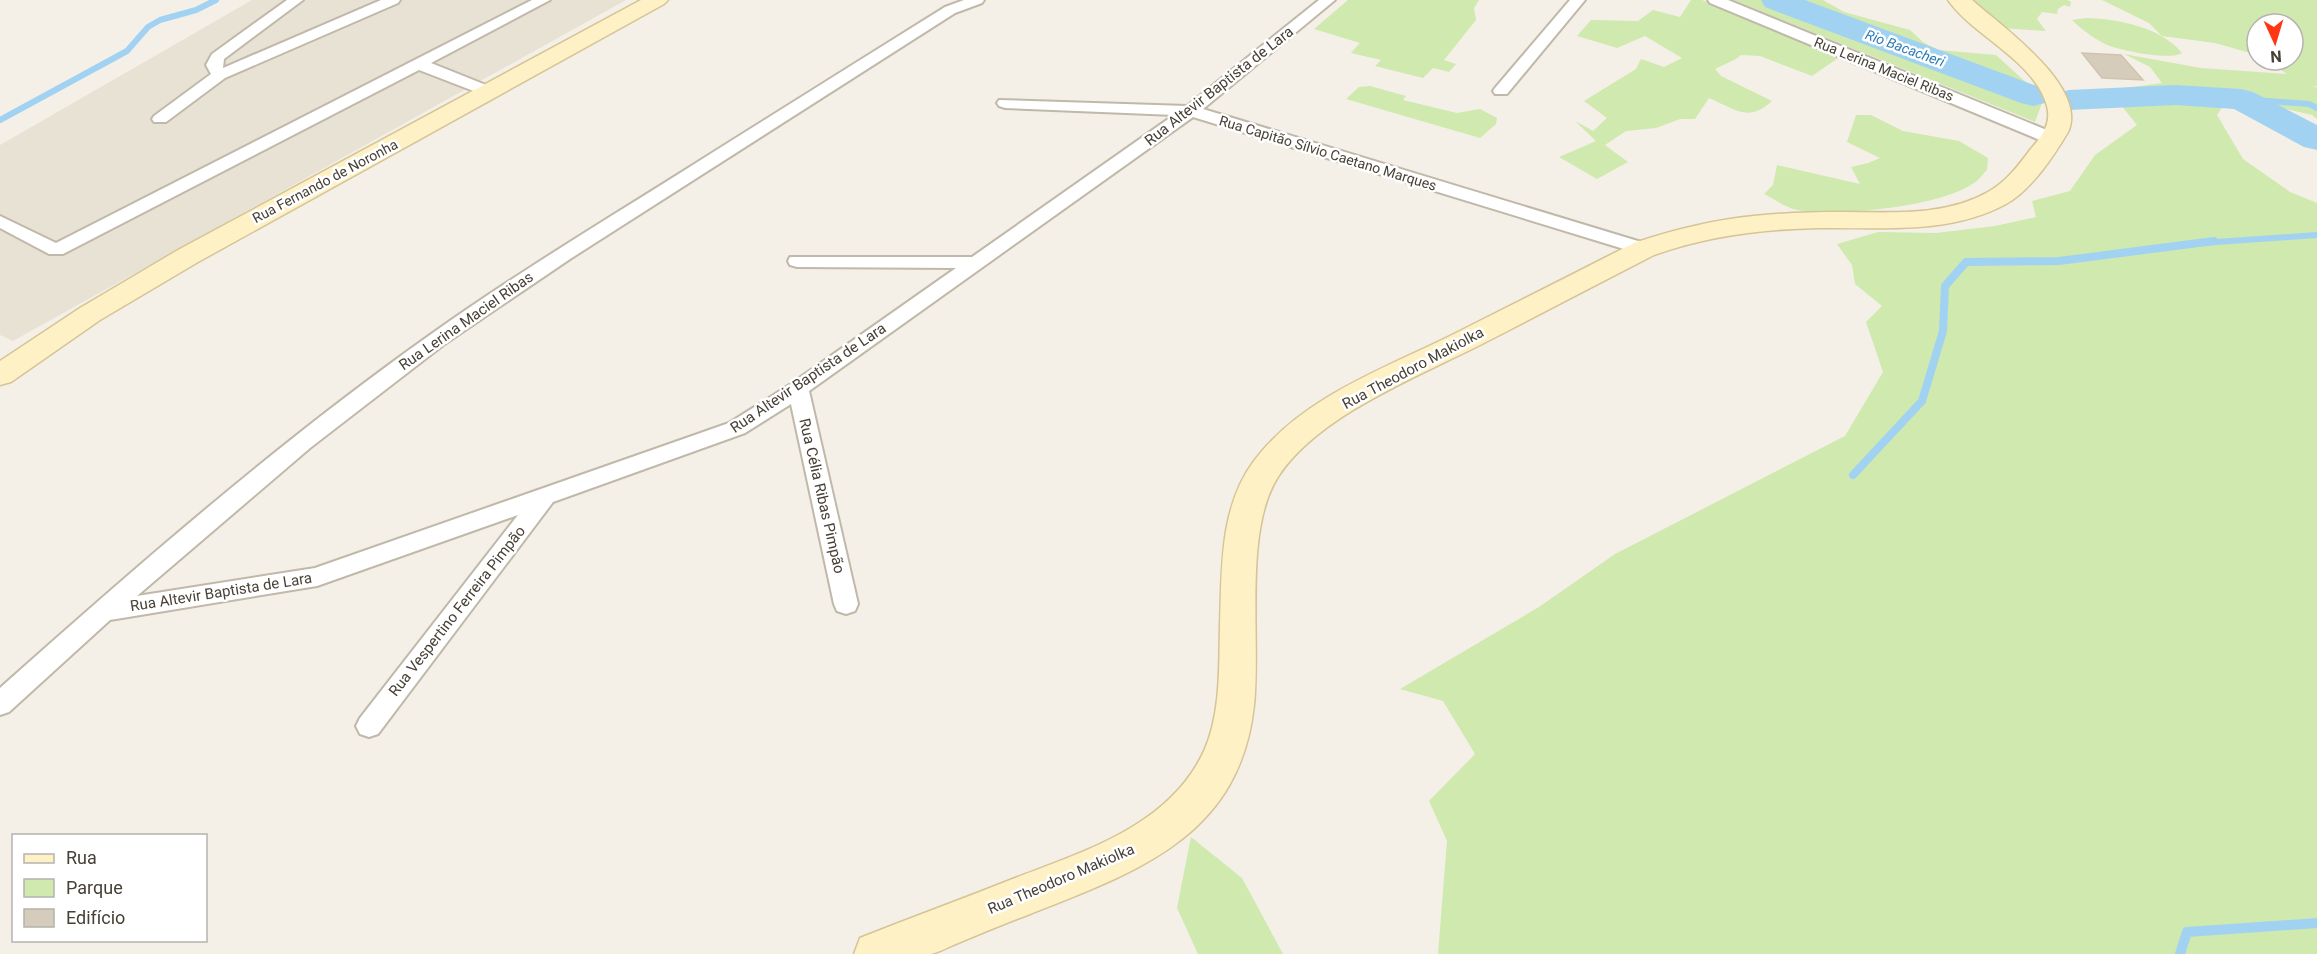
<svg xmlns="http://www.w3.org/2000/svg" width="2317" height="954" viewBox="0 0 2317 954" font-family="Roboto,sans-serif">
<style>
.residential{fill:#e8e2d5}
.green{fill:#cfe9af}
.lines{fill:none;stroke-linecap:round;stroke-linejoin:round}
.stream-far2{stroke:#a2d2f2;stroke-width:6}
.stream-far1{stroke:#a2d2f2;stroke-width:8}
.stream{stroke:#a2d2f2;stroke-width:10}
.river{fill:#a2d2f2;fill-rule:evenodd}
.building{fill:#d6ccbc;stroke:#d1c4af;stroke-width:1.5}
.street-casing{stroke:#c0b8a9;stroke-width:4}
.secondary-casing{stroke:#d5c496;stroke-width:3}
.street{fill:#fff;fill-rule:evenodd}
.secondary{fill:#fff1c6;fill-rule:evenodd}
.labels{text-anchor:middle;stroke-width:5;stroke-linejoin:round;paint-order:stroke}
.far-water-label{font-size:14px;font-style:italic;fill:#2c7cb6;stroke:#fff}
.far-street-label{font-size:14px;fill:#474036;stroke:#fff}
.street-label{font-size:15px;fill:#474036;stroke:#fff}
</style>
<rect width="100%" height="100%" fill="#f4f0e7"/>
<path class="residential" d="M252,0H626L13,341L0,335V145Z"/>
<g class="green">
<path d="M1348,0H1479L1474,8L1476,20L1444,60L1456,64L1449,72L1433,68L1423,78L1375,66L1381,60L1351,53L1360,43L1314,29Z"/>
<path d="M1691,0H1702L1841,56L1812,76L1760,56L1741,55L1736,59L1715,69L1721,76L1772,101C1748,123 1735,109 1709,98L1695,119H1680L1656,128L1626,131L1605,145L1628,162L1597,179L1559,157L1596,141L1575,121L1593,131L1607,118L1584,101L1636,69L1641,59L1664,67L1682,58L1645,36L1617,48L1577,36L1591,20L1638,21L1653,10L1680,17Z"/>
<path d="M1733,0H1823L1844,12L1910,30L1923,42L1938,50L1996,55L2029,85L2042,103L2035,122Z"/>
<path d="M1971,0H2068L2071,2L2070,7L2064,5L2058,9L2057,14L2042,12L2037,19L2046,31L2002,28Z"/>
<path d="M2102,0H2317V86H2312L2317,87V119L2312,115L2255,102L2225,103L2217,115L2243,159L2290,192L2317,203V954H1438L1447,841L1429,801L1475,754L1443,701L1400,689L1539,607L1615,554L1845,436L1883,372L1866,322L1882,306L1855,284L1852,265L1837,244L1878,232L1936,233L1995,226L2036,217L2032,201L2070,191L2095,155L2137,125L2109,90L2162,83L2150,67L2124,54L2201,68L2287,74L2266,60H2293V24H2257V55L2215,43L2162,36L2149,23Z"/>
<path d="M2086,18C2118,19 2161,27 2182,53C2171,61 2115,50 2103,43C2092,37 2080,28 2072,20Z"/>
<path d="M1370,86L1406,96L1403,100L1457,113L1480,109L1497,118L1496,124L1480,138L1346,99L1359,87Z"/>
<path d="M1856,115H1871L1903,131L1959,141L1988,158L1987,170C1983,174 1979,180 1974,183C1941,207 1832,218 1793,209C1783,206 1773,198 1764,194L1773,185L1777,165L1860,184L1851,167L1868,163L1880,158L1847,142Z"/>
<path d="M1191,837L1242,878L1283,954H1198L1177,908Z"/>
</g>
<g class="lines">
<g class="stream-far2">
<path d="M2241,99L2309,104L2317,108"/>
<path d="M0,120L127,51L148,27L160,20L196,10L216,0"/>
<path d="M2202,243L2317,235"/>
</g>
<path class="stream-far1" d="M1853,475L1922,401L1943,331L1945,286L1966,262L2059,261L2214,241"/>
<path class="stream" d="M2180,954L2187,932L2317,923"/>
<g class="river">
<path d="M1761,0H1805L2045,89L2050,96L2045,103L2033,106L2021,103L1765,7Z"/>
<path d="M2176,85L2241,89L2253,92L2317,125V150L2304,147L2234,109L2176,105L2069,110L2057,107L2052,100L2057,93L2069,90Z"/>
</g>
</g>
<path class="building" d="M2082,53L2121,55L2143,80L2102,78Z"/>
<g class="lines">
<defs>
<g id="street">
<path d="M287,0H303L224,59L223,68L381,0H400L398,3L225,78L166,122H154L152,119L154,116L211,74L206,65L212,54Z"/>
<path d="M532,0H550L431,63L496,89L498,92L496,95H484L419,70L63,254H49L0,228V216L56,243Z"/>
<path d="M964,0H984L982,3L955,13L570,259L446,343L310,448L137,596L315,568L729,423L791,384L956,268L797,267L790,265L788,261L790,257H972L1174,115L1005,108L999,106L997,103L999,100L1187,106L1319,0H1335L1203,109L1651,245L1653,249L1651,253H1637L1193,117L809,391L858,604L855,611L846,614L837,611L834,604L791,404L745,433L553,502L378,734L369,737L360,734L356,726L360,718L518,515L317,586L110,620L9,712L0,715V688C138,565 279,442 430,335C510,278 594,227 677,175C766,119 855,63 945,7Z"/>
<path d="M1570,0H1585L1507,94H1495L1493,91L1495,88Z"/>
<path d="M1708,0H1728L2059,135L2061,139L2059,143H2047L1710,3Z"/>
</g>
<g id="secondary">
<path d="M641,0H668L664,4L198,262L100,320L11,382L0,385V361L80,308L178,250Z"/>
<path d="M1948,0H1972C2001,26 2089,87 2068,132C2053,157 2032,189 2006,204C1949,235 1882,227 1819,228C1762,229 1707,236 1654,255C1596,285 1538,315 1480,345C1417,377 1317,416 1278,477C1243,531 1261,641 1254,705C1240,837 1136,872 1030,914C1006,923 982,933 958,943C950,946 940,952 931,954C912,954 874,954 854,954L860,938C910,918 960,900 1010,880C1082,852 1169,827 1204,751C1221,714 1219,666 1220,626C1222,570 1219,508 1254,461C1301,398 1383,369 1450,336C1512,305 1573,274 1634,243C1673,230 1713,220 1754,216C1783,213 1812,212 1841,212C1890,212 1944,217 1988,192C2006,182 2018,166 2030,150C2041,137 2052,125 2047,106C2034,60 1973,36 1948,0Z"/>
</g>
</defs>
<use href="#street" class="street-casing"/>
<use href="#secondary" class="secondary-casing"/>
<use href="#street" class="street"/>
<use href="#secondary" class="secondary"/>
</g>
<g class="labels">
<g class="far-water-label">
<text transform="translate(1905 48) rotate(20)" y="5">Rio Bacacheri</text>
</g>
<g class="far-street-label">
<text transform="translate(1884 69) rotate(22)" y="5">Rua Lerina Maciel Ribas</text>
<text transform="translate(1328 153) rotate(17)" y="5">Rua Capitão Sílvio Caetano Marques</text>
<text transform="translate(325 181) rotate(-28)" y="5">Rua Fernando de Noronha</text>
</g>
<g class="street-label">
<text transform="translate(1219 86) rotate(-38)" y="5">Rua Altevir Baptista de Lara</text>
<text transform="translate(466 321) rotate(-35)" y="5">Rua Lerina Maciel Ribas</text>
<text transform="translate(1413 368) rotate(-28)" y="5">Rua Theodoro Makiolka</text>
<text transform="translate(808 378) rotate(-34)" y="5">Rua Altevir Baptista de Lara</text>
<text transform="translate(822 496) rotate(77)" y="5">Rua Célia Ribas Pimpão</text>
<text transform="translate(221 592) rotate(-9)" y="5">Rua Altevir Baptista de Lara</text>
<text transform="translate(457 611) rotate(-52)" y="5">Rua Vespertino Ferreira Pimpão</text>
<text transform="translate(1061 879) rotate(-23)" y="5">Rua Theodoro Makiolka</text>
</g>
</g>
<rect x="12" y="834" width="195" height="108" fill="#ffffff" stroke="#b5b3af" stroke-width="1.5"/>
<rect x="24" y="854" width="30" height="9" fill="#fff1c6" stroke="#b5b3af" stroke-width="1.5"/>
<text x="66" y="864" font-size="18" fill="#474036">Rua</text>
<rect x="24" y="879" width="30" height="18" fill="#cfe9af" stroke="#b5b3af" stroke-width="1.5"/>
<text x="66" y="894" font-size="18" fill="#474036">Parque</text>
<rect x="24" y="909" width="30" height="18" fill="#d6ccbc" stroke="#b5b3af" stroke-width="1.5"/>
<text x="66" y="924" font-size="18" fill="#474036">Edifício</text>
<g transform="translate(2275 42) rotate(176)"><circle r="28" fill="#ffffff" stroke="#b5b3af" stroke-width="1.5"/>
<path d="M0-4.5L10 22L0 15L-10 22Z" fill="#fe3614"/>
<text y="-9" font-size="16" font-weight="bold" text-anchor="middle" fill="#474036">N</text>
</g>
</svg>
